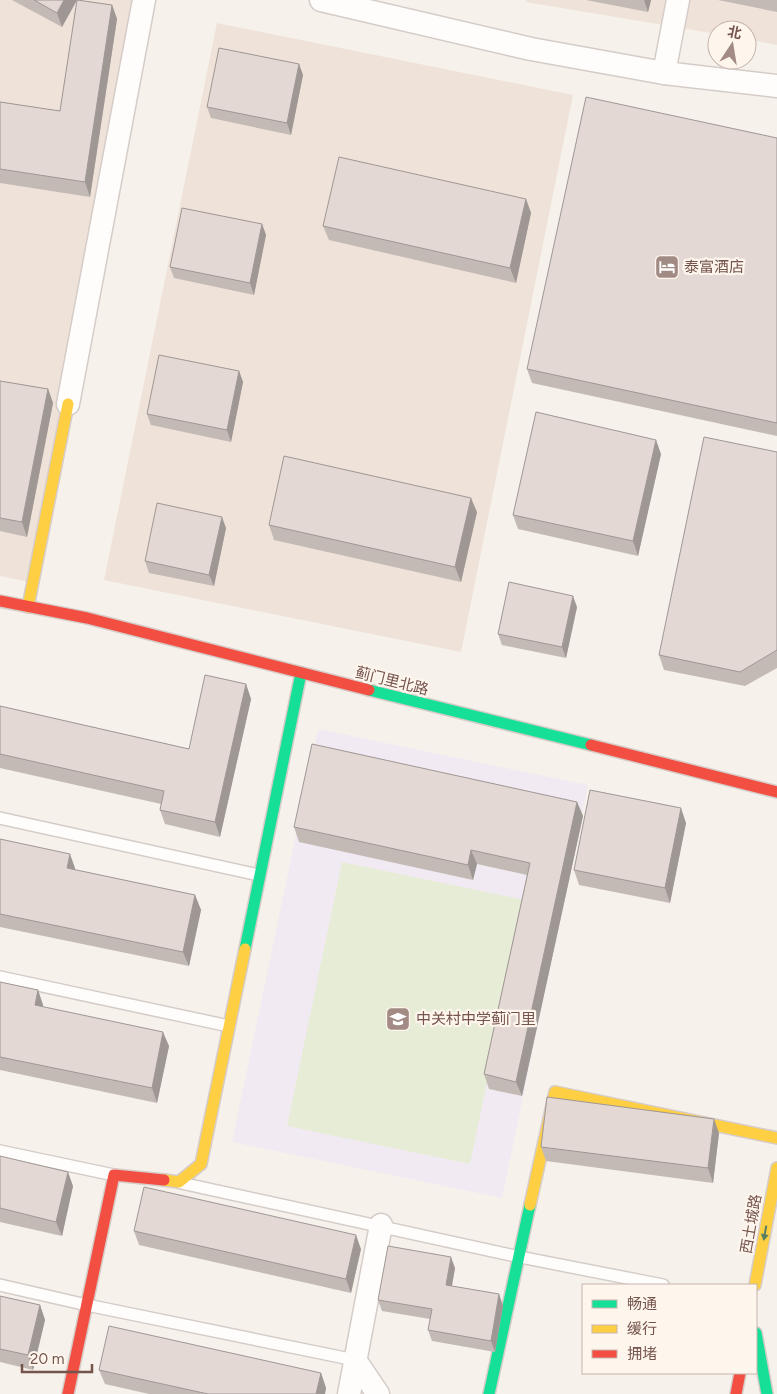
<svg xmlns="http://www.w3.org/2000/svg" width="777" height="1394" viewBox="0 0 777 1394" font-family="Figtree,'Noto Sans SC',sans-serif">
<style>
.residential{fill:#efe2d9}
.education{fill:#f1eaf2}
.green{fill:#e7ecd7}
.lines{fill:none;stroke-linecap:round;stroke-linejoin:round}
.lane-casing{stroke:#d5ccc8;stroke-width:14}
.street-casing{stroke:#d5ccc8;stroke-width:25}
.fast-casing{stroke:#d6ccc8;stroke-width:14}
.slow-casing{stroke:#d6ccc8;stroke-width:14}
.jam-casing{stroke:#d6ccc8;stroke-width:14}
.lane{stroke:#fefdfc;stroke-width:11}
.street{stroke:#fefdfc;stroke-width:22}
.fast{stroke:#16e098;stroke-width:11}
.slow{stroke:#ffcf43;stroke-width:11}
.jam{stroke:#f24e42;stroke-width:11}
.wall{fill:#c3bab5}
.shaded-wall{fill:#9f9794}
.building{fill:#e3d8d3;stroke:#9f9794}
.oneway{fill:#587e63}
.labels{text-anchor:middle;stroke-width:4.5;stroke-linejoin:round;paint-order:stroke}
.poi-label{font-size:15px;fill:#74544c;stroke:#fef5ed;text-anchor:start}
.street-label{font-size:15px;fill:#74544c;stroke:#fef5ed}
</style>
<rect width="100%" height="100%" fill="#f6f1eb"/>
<g class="residential">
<path d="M0,0H137L29,582L0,576Z"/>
<path d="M527,0H777V45L747,39V30H717V34L526,2Z"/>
<path d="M217,23L573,95L461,652L104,580Z"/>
</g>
<path class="education" d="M318,729L588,785L502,1198L232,1142Z"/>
<path class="green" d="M342,862L525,900L470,1164L287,1126Z"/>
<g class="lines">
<defs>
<g id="lane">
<path d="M0,818L259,875"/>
<path d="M0,977L229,1026"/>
<path d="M0,1151L114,1175"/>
<path d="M181,1183L520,1257L663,1285"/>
<path d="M0,1285L87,1305L355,1360"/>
</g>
<g id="street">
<path d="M321,0L531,49L664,73"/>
<path d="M678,0L664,73L777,86"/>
<path d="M68,404L144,0"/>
<path d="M355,1360L378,1394"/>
<path d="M349,1394L381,1225"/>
</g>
<g id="fast">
<path d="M369,690L591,745"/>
<path d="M245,949L301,673"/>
<path d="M756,1333L767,1394"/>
<path d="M489,1394L530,1205"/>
</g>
<g id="slow">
<path d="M28,607L68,404"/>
<path d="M164,1180L179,1182L201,1164L245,949"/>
<path d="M530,1205L555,1092L777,1138"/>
<path d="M755,1285L777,1168"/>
</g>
<g id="jam">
<path d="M0,601L87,618L369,690"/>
<path d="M591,745L777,792"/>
<path d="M68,1394L114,1175L164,1180"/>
<path d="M736,1394L740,1373"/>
</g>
</defs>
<use href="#lane" class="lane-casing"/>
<use href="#street" class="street-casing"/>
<use href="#fast" class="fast-casing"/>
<use href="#slow" class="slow-casing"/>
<use href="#jam" class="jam-casing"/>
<use href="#lane" class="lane"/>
<use href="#street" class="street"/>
<use href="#fast" class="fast"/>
<use href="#slow" class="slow"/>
<use href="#jam" class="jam"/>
</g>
<g class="wall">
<path d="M12,0H78L112,5L117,19L90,197L0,183V102L60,111L77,0L62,27Z"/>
<path d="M586,0H651L648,12Z"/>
<path d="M718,0H777V12Z"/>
<path d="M299,64L303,75L291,135L211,118L207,107Z"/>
<path d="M777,138V436L532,383L527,369Z"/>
<path d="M526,199L531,213L516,283L329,240L323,226Z"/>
<path d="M262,224L266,235L254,295L174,278L170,267Z"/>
<path d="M239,371L243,382L231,442L151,425L147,414Z"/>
<path d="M0,381L48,389L53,403L27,537L0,531Z"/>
<path d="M777,452V668L745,686L664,670L659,655Z"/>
<path d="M661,454L638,556L518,529L513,515Z"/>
<path d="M477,512L461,582L274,540L269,525Z"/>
<path d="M226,528L214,586L149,573L145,561Z"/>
<path d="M577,607L566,658L502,645L498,634Z"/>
<path d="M246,684L251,699L220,837L165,824L160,810L161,804L0,768V706L189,749Z"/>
<path d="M577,802L583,816L522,1096L489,1089L484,1074L527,875L477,864L473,880L299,842L294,827Z"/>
<path d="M686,823L670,903L579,885L574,870Z"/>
<path d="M0,839L75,868V870L195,895L201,910L189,966L0,927Z"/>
<path d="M0,982L38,990L43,1005V1007L169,1046L157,1103L0,1070Z"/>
<path d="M719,1133L713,1183L546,1161L541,1147Z"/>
<path d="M0,1156L73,1186L62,1236L0,1222Z"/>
<path d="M134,1231L361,1249L351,1293L139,1245Z"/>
<path d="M455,1268L452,1286L499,1294L503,1306L495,1352L432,1341L428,1330L430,1319L382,1311L378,1300Z"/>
<path d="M0,1296L40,1305L45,1320L33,1370L0,1362Z"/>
<path d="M99,1370L321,1373L326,1388L325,1394H149L105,1384Z"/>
</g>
<g class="shaded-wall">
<path d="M64,0H77L62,27L57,13Z"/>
<path d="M644,0H651L648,12Z"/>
<path d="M112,5L117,19L90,197L85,182Z"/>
<path d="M299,64L303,75L291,135L287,123Z"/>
<path d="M526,199L531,213L516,283L510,268Z"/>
<path d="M262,224L266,235L254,295L250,283Z"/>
<path d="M239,371L243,382L231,442L227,430Z"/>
<path d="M48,389L53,403L27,537L22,522Z"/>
<path d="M656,440L661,454L638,556L633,541Z"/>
<path d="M471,498L477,512L461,582L455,567Z"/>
<path d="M222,517L226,528L214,586L209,575Z"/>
<path d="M573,596L577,607L566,658L562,647Z"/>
<path d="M246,684L251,699L220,837L215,822Z"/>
<path d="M577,802L583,816L522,1096L516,1082Z"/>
<path d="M681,808L686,823L670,903L665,888Z"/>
<path d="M471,850L477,864L473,880L468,865Z"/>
<path d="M70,854L75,868L72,883L67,868Z"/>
<path d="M195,895L201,910L189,966L183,952Z"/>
<path d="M38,990L43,1005L40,1019L35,1005Z"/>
<path d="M163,1032L169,1046L157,1103L152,1088Z"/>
<path d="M714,1119L719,1133L713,1183L708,1168Z"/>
<path d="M68,1172L73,1186L62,1236L56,1222Z"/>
<path d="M356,1235L361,1249L351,1293L346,1279Z"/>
<path d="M451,1257L455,1268L450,1296L446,1285Z"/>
<path d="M499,1294L503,1306L495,1352L491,1341Z"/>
<path d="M40,1305L45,1320L33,1370L28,1355Z"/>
<path d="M321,1373L326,1388L325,1394H316Z"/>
</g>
<g class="building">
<path d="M34,0H64L57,13Z"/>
<path d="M77,0L112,5L85,182L0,169V102L60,111Z"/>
<path d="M219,48L299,64L287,123L207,107Z"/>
<path d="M586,97L777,138V423L527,369Z"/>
<path d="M339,157L526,199L510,268L323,226Z"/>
<path d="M182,208L262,224L250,283L170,267Z"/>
<path d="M159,355L239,371L227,430L147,414Z"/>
<path d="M0,381L48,389L22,522L0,518Z"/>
<path d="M536,412L656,440L633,541L513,515Z"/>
<path d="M704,437L777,452V650L740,672L659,655Z"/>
<path d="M284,456L471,498L455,567L269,525Z"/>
<path d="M157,503L222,517L209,575L145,561Z"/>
<path d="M509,582L573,596L562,647L498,634Z"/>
<path d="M205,675L246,684L215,822L160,810L164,791L0,754V706L189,749Z"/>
<path d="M312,744L577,802L516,1082L484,1074L530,863L471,850L468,865L294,827Z"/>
<path d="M590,790L681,808L665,888L574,870Z"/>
<path d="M0,839L70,854L67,868L195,895L183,952L0,914Z"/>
<path d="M0,982L38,990L35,1005L163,1032L152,1088L0,1057Z"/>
<path d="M547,1097L714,1119L708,1168L541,1147Z"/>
<path d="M0,1156L68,1172L56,1222L0,1208Z"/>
<path d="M144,1187L356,1235L346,1279L134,1231Z"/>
<path d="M388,1246L451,1257L446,1285L499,1294L491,1341L428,1330L432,1309L378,1300Z"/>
<path d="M0,1296L40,1305L28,1355L0,1349Z"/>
<path d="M109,1326L321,1373L316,1394H208L99,1370Z"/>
</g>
<defs><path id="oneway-solid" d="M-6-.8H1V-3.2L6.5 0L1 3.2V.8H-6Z" transform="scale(1.25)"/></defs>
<use class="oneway" href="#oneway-solid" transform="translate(765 1233) rotate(100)"/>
<defs>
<symbol id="hotel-square" viewBox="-11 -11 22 22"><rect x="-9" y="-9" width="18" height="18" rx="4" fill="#a28b84" stroke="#fef5ed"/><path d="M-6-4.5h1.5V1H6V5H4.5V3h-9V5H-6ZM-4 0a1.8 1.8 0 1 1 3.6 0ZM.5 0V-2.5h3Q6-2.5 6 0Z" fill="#fff"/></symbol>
<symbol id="school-square" viewBox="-11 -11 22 22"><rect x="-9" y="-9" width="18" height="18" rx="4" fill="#a28b84" stroke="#fef5ed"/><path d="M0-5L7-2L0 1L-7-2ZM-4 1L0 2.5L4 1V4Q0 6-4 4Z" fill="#fff"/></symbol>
</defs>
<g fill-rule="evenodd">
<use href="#hotel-square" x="653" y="253" width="28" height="28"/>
<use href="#school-square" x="384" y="1005" width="28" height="28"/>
</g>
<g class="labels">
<g class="poi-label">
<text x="684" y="272">泰富酒店</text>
<text x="416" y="1024">中关村中学蓟门里</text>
</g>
<g class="street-label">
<text transform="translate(392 681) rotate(14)" y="5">蓟门里北路</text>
<text transform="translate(751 1224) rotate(-80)" y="5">西土城路</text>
</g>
</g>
<rect x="582" y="1284" width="175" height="90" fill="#fef5ed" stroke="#c7b5ad"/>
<rect x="592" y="1300" width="25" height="8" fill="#16e098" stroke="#c7b5ad"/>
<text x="627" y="1309" font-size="15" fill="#74544c">畅通</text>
<rect x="592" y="1325" width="25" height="8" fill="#ffcf43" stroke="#c7b5ad"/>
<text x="627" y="1334" font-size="15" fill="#74544c">缓行</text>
<rect x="592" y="1350" width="25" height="8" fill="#f24e42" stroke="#c7b5ad"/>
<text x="627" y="1359" font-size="15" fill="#74544c">拥堵</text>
<g transform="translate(732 45) rotate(12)"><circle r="24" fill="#fef5ed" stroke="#c7b5ad"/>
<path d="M0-4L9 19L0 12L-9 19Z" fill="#a28b84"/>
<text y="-8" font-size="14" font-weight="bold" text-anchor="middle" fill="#74544c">北</text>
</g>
<path d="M22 1364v8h70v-8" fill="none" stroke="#74544c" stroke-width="2.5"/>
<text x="30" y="1364" font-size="15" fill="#74544c" stroke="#fef5ed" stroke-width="4" paint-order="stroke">20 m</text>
</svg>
